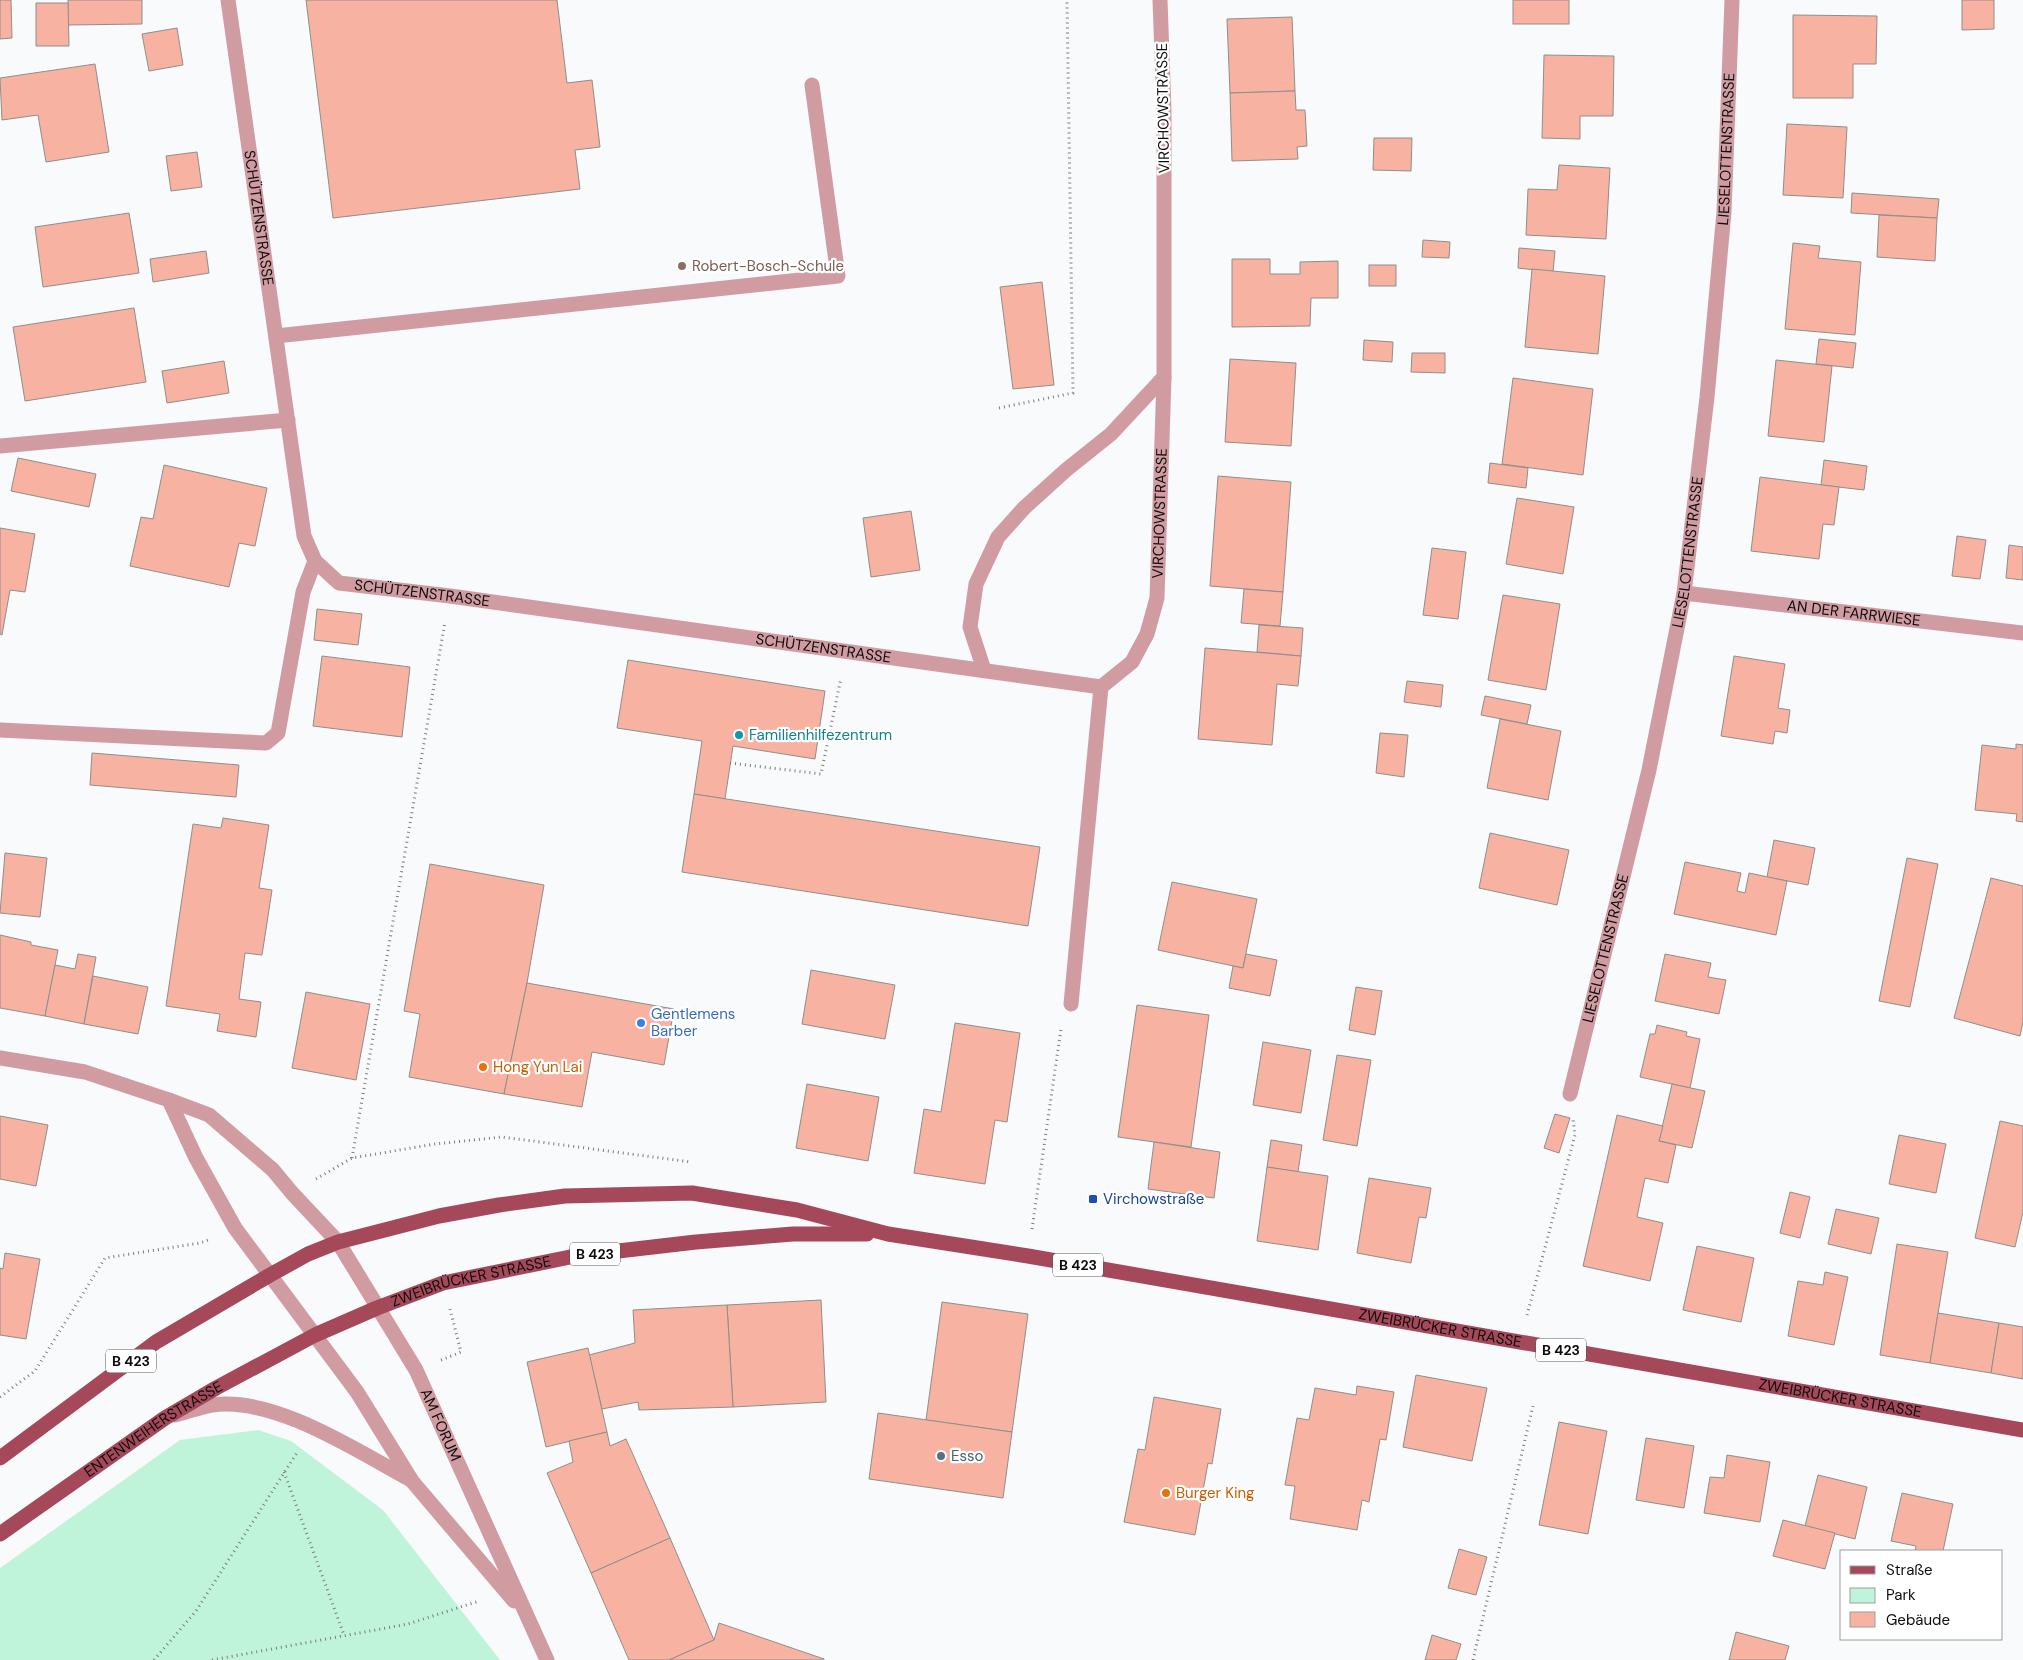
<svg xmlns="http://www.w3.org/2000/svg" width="2023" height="1660" viewBox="0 0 2023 1660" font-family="'DM Sans',sans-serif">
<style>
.green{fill:#c0f4da}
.building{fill:#f7b2a1;stroke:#8f8e8d}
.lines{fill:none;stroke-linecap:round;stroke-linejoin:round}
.path{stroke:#7b7c7d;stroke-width:3;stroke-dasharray:1 4;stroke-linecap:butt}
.minor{stroke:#d19ba2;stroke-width:15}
.major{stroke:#a5485a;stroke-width:15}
.education-dot{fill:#8d6e63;stroke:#fff;stroke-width:2}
.culture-dot{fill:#0f9aa8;stroke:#fff;stroke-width:2}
.shop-dot{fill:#3f7fe0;stroke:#fff;stroke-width:2}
.food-dot{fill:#e8710a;stroke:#fff;stroke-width:2}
.transit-dot{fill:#1a4fb4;stroke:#fff;stroke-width:2}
.service-dot{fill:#5c6f8a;stroke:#fff;stroke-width:2}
.labels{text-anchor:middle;stroke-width:4.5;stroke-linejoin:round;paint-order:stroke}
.shield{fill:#fff;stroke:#555556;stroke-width:1}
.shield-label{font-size:14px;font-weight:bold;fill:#0c0c0d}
.street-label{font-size:15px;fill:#0c0c0d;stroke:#fff}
.education-label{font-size:15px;fill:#785e54;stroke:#fff;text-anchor:start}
.culture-label{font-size:15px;fill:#0d838f;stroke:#fff;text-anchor:start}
.shop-label{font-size:15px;fill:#366cbe;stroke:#fff;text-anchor:start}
.food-label{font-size:15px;fill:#c56008;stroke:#fff;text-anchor:start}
.transit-label{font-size:15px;fill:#164399;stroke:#fff;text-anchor:start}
.service-label{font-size:15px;fill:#4e5e75;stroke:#fff;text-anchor:start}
</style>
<rect width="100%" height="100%" fill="#f8fafb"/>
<path class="green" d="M258,1430L291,1441L383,1510L500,1660H0V1568L180,1440Z"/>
<g class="building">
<path d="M0,0H11L12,38L0,39Z"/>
<path d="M68,0H142V24L68,25Z"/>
<path d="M306,0H557L567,83L592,80L600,147L575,150L580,189L333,218Z"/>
<rect x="1513" y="0" width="56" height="24"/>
<path d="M1962,0H1994V29L1962,30Z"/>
<path d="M36,3H68L69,46H36Z"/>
<path d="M1793,15L1877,16L1876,64H1853V98H1793Z"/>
<path d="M1292,17L1295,91L1230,93L1227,19Z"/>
<path d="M177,28L183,65L149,71L142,34Z"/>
<path d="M1544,55L1614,56L1613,116H1580V139L1542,138Z"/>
<path d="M95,64L109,152L46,162L38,115L2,120L0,78Z"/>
<path d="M1295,91L1296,110H1305L1307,146L1297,147L1298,159L1232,161L1230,93Z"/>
<path d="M1787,124L1847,127L1843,198L1783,195Z"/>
<path d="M1374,138H1412L1411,171L1373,170Z"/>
<path d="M197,152L202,187L171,191L166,156Z"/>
<path d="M1559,165L1610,168L1606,239L1526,235L1528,189L1557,190Z"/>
<path d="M1852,193L1939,199L1937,218L1851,213Z"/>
<path d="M129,213L139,273L43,287L35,227Z"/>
<path d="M1879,215L1937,218L1935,261L1877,257Z"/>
<path d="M1423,240L1450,242L1449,258L1422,257Z"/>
<path d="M1793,243L1820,246L1818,258L1861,262L1855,335L1785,329Z"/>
<path d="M1519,248L1555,251L1553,272L1518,268Z"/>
<path d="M206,251L209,273L153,282L150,259Z"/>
<path d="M1232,259H1270V274H1300V262L1338,261V298H1311L1310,326L1232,327Z"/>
<rect x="1369" y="265" width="27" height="21"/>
<path d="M1532,269L1605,276L1598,354L1525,347Z"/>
<path d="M1042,282L1054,385L1013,389L1000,287Z"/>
<path d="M134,308L146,382L25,401L13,327Z"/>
<path d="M1819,339L1856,343L1853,368L1816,364Z"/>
<path d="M1364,340L1393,342L1392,362L1363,360Z"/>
<path d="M1412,353H1445V373L1411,372Z"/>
<path d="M1230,359L1296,363L1291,446L1225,442Z"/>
<path d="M1776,360L1832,366L1824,442L1768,436Z"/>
<path d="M224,361L229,393L167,403L162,371Z"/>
<path d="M1513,378L1593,389L1583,475L1502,464Z"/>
<path d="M18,458L96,474L89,507L11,491Z"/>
<path d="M1824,460L1867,466L1864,490L1821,485Z"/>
<path d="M1490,463L1528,468L1526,488L1488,483Z"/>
<path d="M164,465L267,488L255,546L239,543L229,587L130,566L141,517L153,519Z"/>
<path d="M1218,476L1291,482L1283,592L1210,586Z"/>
<path d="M1760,477L1839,487L1834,525L1823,524L1819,559L1751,551Z"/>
<path d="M1517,498L1574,507L1563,574L1506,564Z"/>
<path d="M911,511L920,570L871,577L863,518Z"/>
<path d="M0,528L35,534L25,592L10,590L2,635L0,634Z"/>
<path d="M1957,536L1986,540L1980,579L1952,576Z"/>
<path d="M2009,545L2023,547V580L2006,578Z"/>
<path d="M1432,548L1466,552L1458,619L1423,615Z"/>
<path d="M1244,589L1283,592L1280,626L1241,623Z"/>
<path d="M1503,595L1560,604L1546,690L1488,680Z"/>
<path d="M317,609L362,614L358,645L314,640Z"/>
<path d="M1259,625L1303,628L1301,656L1257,652Z"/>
<path d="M1205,648L1301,656L1298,686L1277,684L1272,745L1198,739Z"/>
<path d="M322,656L410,667L402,737L313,726Z"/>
<path d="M1734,656L1785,664L1778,708L1790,710L1787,733L1775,731L1773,744L1721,736Z"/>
<path d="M628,660L825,691L815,759L733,746L725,799L694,794L702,741L617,728Z"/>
<path d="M1407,681L1443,685L1441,707L1404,702Z"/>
<path d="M1485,696L1531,705L1527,724L1481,715Z"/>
<path d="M1500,719L1561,731L1548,800L1487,788Z"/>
<path d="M1380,733L1408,735L1404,777L1376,773Z"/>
<path d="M2016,744L2023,745V822L2016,821L2017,814L1975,810L1982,745L2016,749Z"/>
<path d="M92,753L239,765L236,797L90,785Z"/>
<path d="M694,794L1040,847L1028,926L682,872Z"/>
<path d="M223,818L269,825L259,888L272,890L262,955L245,953L239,999L261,1002L256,1037L217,1031L220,1014L166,1006L193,824L221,828Z"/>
<path d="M1490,833L1569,850L1557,905L1479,888Z"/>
<path d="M1774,840L1815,848L1808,885L1767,877Z"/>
<path d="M5,853L47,858L40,917L0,913Z"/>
<path d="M1907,858L1938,864L1910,1007L1879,1001Z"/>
<path d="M1685,862L1741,873L1737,891L1745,893L1749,873L1787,881L1776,935L1674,914Z"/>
<path d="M430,864L544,885L527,983L504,1094L409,1077L420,1014L404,1011Z"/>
<path d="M1991,878L2023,886V1022L2020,1036L1954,1018Z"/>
<path d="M1172,882L1257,899L1243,968L1158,950Z"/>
<path d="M0,935L31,942V945L58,950L45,1016L0,1008Z"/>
<path d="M78,954L96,957L84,1024L45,1016L55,965L75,969Z"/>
<path d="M1246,954L1277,960L1270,996L1229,988L1233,966L1243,968Z"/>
<path d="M1665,954L1711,963L1708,977L1726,980L1719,1014L1655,1001Z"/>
<path d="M811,970L895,985L885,1039L802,1024Z"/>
<path d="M93,976L148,987L138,1034L84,1024Z"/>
<path d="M527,983L674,1009L664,1065L592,1052L582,1107L504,1094Z"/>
<path d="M1356,987L1382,991L1375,1035L1349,1030Z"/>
<path d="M306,992L370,1004L356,1080L292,1068Z"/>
<path d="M1137,1005L1209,1015L1191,1147L1118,1137Z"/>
<path d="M955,1023L1020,1033L1007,1122L995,1120L985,1184L914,1173L924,1109L941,1112Z"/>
<path d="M1657,1025L1687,1032L1686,1036L1700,1039L1690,1088L1640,1077L1650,1034H1655Z"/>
<path d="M1263,1042L1311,1050L1301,1113L1253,1105Z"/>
<path d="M1337,1055L1371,1060L1357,1146L1323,1140Z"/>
<path d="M807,1084L879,1097L868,1161L796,1148Z"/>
<path d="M1672,1084L1705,1091L1692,1148L1659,1141Z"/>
<path d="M1555,1114L1570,1118L1559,1153L1544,1148Z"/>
<path d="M1617,1115L1663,1126L1659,1141L1676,1145L1668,1183L1645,1178L1637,1217L1663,1223L1650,1281L1583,1266Z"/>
<path d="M0,1116L48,1125L36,1186L0,1179Z"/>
<path d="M2000,1121L2023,1126V1212L2015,1247L1975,1238Z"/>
<path d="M1899,1135L1946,1144L1936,1193L1889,1184Z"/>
<path d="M1271,1140L1302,1145L1298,1172L1267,1167Z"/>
<path d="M1154,1142L1220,1152L1214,1198L1148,1189Z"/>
<path d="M1267,1167L1328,1176L1318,1250L1257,1241Z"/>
<path d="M1369,1178L1431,1188L1426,1218L1419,1217L1411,1263L1357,1253Z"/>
<path d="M1790,1192L1810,1197L1800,1238L1780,1233Z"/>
<path d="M1836,1209L1879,1218L1871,1254L1828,1244Z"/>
<path d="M1897,1244L1948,1252L1930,1363L1880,1355Z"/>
<path d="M1697,1246L1754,1258L1741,1322L1683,1310Z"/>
<path d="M5,1253L40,1259L26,1339L0,1335V1268L3,1269Z"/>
<path d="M1825,1272L1848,1277L1834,1345L1788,1336L1798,1281L1823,1285Z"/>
<path d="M821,1300L826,1402L733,1407L727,1305Z"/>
<path d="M942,1302L1028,1314L1012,1432L926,1420Z"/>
<path d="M727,1305L733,1407L639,1410L638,1402L602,1409L589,1355L635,1343L633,1310Z"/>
<path d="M1938,1313L1999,1323L1991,1373L1930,1363Z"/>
<path d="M1999,1323L2023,1327V1379L1991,1373Z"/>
<path d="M588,1348L607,1432L546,1447L527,1362Z"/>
<path d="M1416,1375L1487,1388L1472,1461L1403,1447Z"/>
<path d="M1357,1386L1394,1392L1386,1440L1380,1439L1369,1502L1362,1500L1357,1530L1290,1519L1295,1486L1285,1485L1297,1418L1309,1420L1315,1388L1356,1395Z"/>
<path d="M1154,1397L1221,1409L1212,1464L1208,1463L1195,1535L1124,1522L1138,1449L1145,1450Z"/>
<path d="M878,1413L1012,1432L1003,1498L869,1479Z"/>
<path d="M1559,1422L1607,1431L1588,1534L1539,1525Z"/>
<path d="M607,1432L610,1446L626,1439L670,1538L591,1573L547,1473L573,1462L569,1441Z"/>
<path d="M1646,1438L1694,1446L1684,1508L1636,1500Z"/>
<path d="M1727,1455L1770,1462L1760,1522L1704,1513L1710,1477L1724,1478Z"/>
<path d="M1818,1475L1867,1487L1855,1539L1805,1526Z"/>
<path d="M1902,1493L1953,1504L1943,1551H1915L1916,1546L1891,1541Z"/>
<path d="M1783,1520L1835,1533L1825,1569L1773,1556Z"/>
<path d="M670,1538L714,1640L669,1660H629L591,1573Z"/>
<path d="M1459,1549L1487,1557L1476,1595L1448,1588Z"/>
<path d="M719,1623L824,1659V1660H669L714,1640Z"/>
<path d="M1736,1632L1789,1646L1785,1660H1729Z"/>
<path d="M1432,1635L1461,1644L1456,1660H1425Z"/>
</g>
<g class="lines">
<g class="path">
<path d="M999,408L1073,393L1067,0"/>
<path d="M730,763L821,774L841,678"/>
<path d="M352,1158L445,622"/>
<path d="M316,1179L352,1158L435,1144L502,1137L691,1162"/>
<path d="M1032,1229L1061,1029"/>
<path d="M1527,1315L1575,1135L1573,1120"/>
<path d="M441,1360L461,1352L450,1309"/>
<path d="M0,1397L35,1371L105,1258L200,1243L211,1239"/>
<path d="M284,1472L344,1635"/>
<path d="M154,1660L196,1611L298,1451"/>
<path d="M212,1660L408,1624L479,1601"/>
<path d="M1473,1660L1533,1406"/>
</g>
<g class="minor">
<path id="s1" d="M228,0L304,536L315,561L339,583L450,596L1101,687"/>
<path d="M276,336L838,276L812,85"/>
<path d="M0,446L288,420"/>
<path id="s2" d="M1684,593L2023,633"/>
<path d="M984,670L970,627L976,584L998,537L1024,508L1066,470L1111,434L1164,377"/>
<path d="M0,730L266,743L278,733L303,592L315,561"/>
<path id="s3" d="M1071,1004L1101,687L1132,662L1147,634L1157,598L1164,377V111L1160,0"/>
<path id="s4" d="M0,1058L85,1072L169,1100L209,1115L273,1170L292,1193L338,1242L416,1370L547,1660"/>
<path id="s5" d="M1570,1094L1649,770L1684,593L1707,397L1724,212L1732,0"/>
<path d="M169,1100L196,1158L235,1228L357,1392L412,1481L514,1601"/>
<path d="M175,1415C187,1412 200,1407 212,1405C275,1396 357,1451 411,1480"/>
</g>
<g class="major">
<path id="s6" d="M0,1458L156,1342L270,1275L308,1254L338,1242L439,1216L499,1205L565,1196L692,1193L797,1210L888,1234L1028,1256L2023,1430"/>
<path id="s7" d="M0,1534L165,1418L216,1388L315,1335L377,1308L443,1283L575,1256L696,1242L793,1234H867"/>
</g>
</g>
<circle class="education-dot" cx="682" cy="266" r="5"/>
<circle class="culture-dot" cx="739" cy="735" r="5"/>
<circle class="shop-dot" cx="641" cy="1023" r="5"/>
<g class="food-dot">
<circle cx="483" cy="1067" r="5"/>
<circle cx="1166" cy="1493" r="5"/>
</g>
<rect class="transit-dot" x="1088" y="1194" width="10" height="10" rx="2.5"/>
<circle class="service-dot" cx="941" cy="1456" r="5"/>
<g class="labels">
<g class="shield">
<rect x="570" y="1242.5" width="50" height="23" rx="4"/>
<rect x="1053" y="1253.5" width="50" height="23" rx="4"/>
<rect x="1536" y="1338.5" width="50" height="23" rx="4"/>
<rect x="106" y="1349.5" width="50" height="23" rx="4"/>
</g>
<g class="shield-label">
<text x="595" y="1259">B 423</text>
<text x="1078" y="1270">B 423</text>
<text x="1561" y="1355">B 423</text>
<text x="131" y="1366">B 423</text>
</g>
<g class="street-label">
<text transform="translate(1163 108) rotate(-91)" y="5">VIRCHOWSTRASSE</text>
<text dy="5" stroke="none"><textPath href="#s5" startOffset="960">LIESELOTTENSTRASSE</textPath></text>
<text dy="5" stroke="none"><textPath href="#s1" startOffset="220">SCHÜTZENSTRASSE</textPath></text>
<text dy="5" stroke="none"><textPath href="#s3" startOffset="512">VIRCHOWSTRASSE</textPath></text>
<text dy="5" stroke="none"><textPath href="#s5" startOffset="555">LIESELOTTENSTRASSE</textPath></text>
<text dy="5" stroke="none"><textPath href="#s1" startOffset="685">SCHÜTZENSTRASSE</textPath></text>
<text dy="5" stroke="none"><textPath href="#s2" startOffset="171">AN DER FARRWIESE</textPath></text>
<text dy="5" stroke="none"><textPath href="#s1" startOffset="1090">SCHÜTZENSTRASSE</textPath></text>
<text dy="5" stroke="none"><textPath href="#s5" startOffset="150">LIESELOTTENSTRASSE</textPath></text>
<text dy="5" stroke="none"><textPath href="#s7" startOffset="539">ZWEIBRÜCKER STRASSE</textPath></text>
<text dy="5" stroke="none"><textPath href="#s6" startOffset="1522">ZWEIBRÜCKER STRASSE</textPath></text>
<text dy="5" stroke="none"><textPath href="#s6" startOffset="1928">ZWEIBRÜCKER STRASSE</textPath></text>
<text dy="5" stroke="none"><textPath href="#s4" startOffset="609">AM FORUM</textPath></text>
<text dy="5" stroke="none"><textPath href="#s7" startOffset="186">ENTENWEIHERSTRASSE</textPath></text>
</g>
<g class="education-label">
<text x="692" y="271">Robert-Bosch-Schule</text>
</g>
<g class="culture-label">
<text x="749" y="740">Familienhilfezentrum</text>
</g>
<g class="shop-label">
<text x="651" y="1019">Gentlemens<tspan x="651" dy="17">Barber</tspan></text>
</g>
<g class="food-label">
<text x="493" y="1072">Hong Yun Lai</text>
<text x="1176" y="1498">Burger King</text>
</g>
<g class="transit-label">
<text x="1103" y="1204">Virchowstraße</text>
</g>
<g class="service-label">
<text x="951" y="1461">Esso</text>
</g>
</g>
<rect x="1840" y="1550" width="162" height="90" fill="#ffffff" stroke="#9e9e9e"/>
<rect x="1850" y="1566" width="25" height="8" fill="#a5485a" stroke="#9e9e9e"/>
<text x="1886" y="1575" font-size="15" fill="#0c0c0d">Straße</text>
<rect x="1850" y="1588" width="25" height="15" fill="#c0f4da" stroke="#9e9e9e"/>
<text x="1886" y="1600" font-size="15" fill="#0c0c0d">Park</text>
<rect x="1850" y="1612" width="25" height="15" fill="#f7b2a1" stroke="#9e9e9e"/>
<text x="1886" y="1625" font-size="15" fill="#0c0c0d">Gebäude</text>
</svg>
